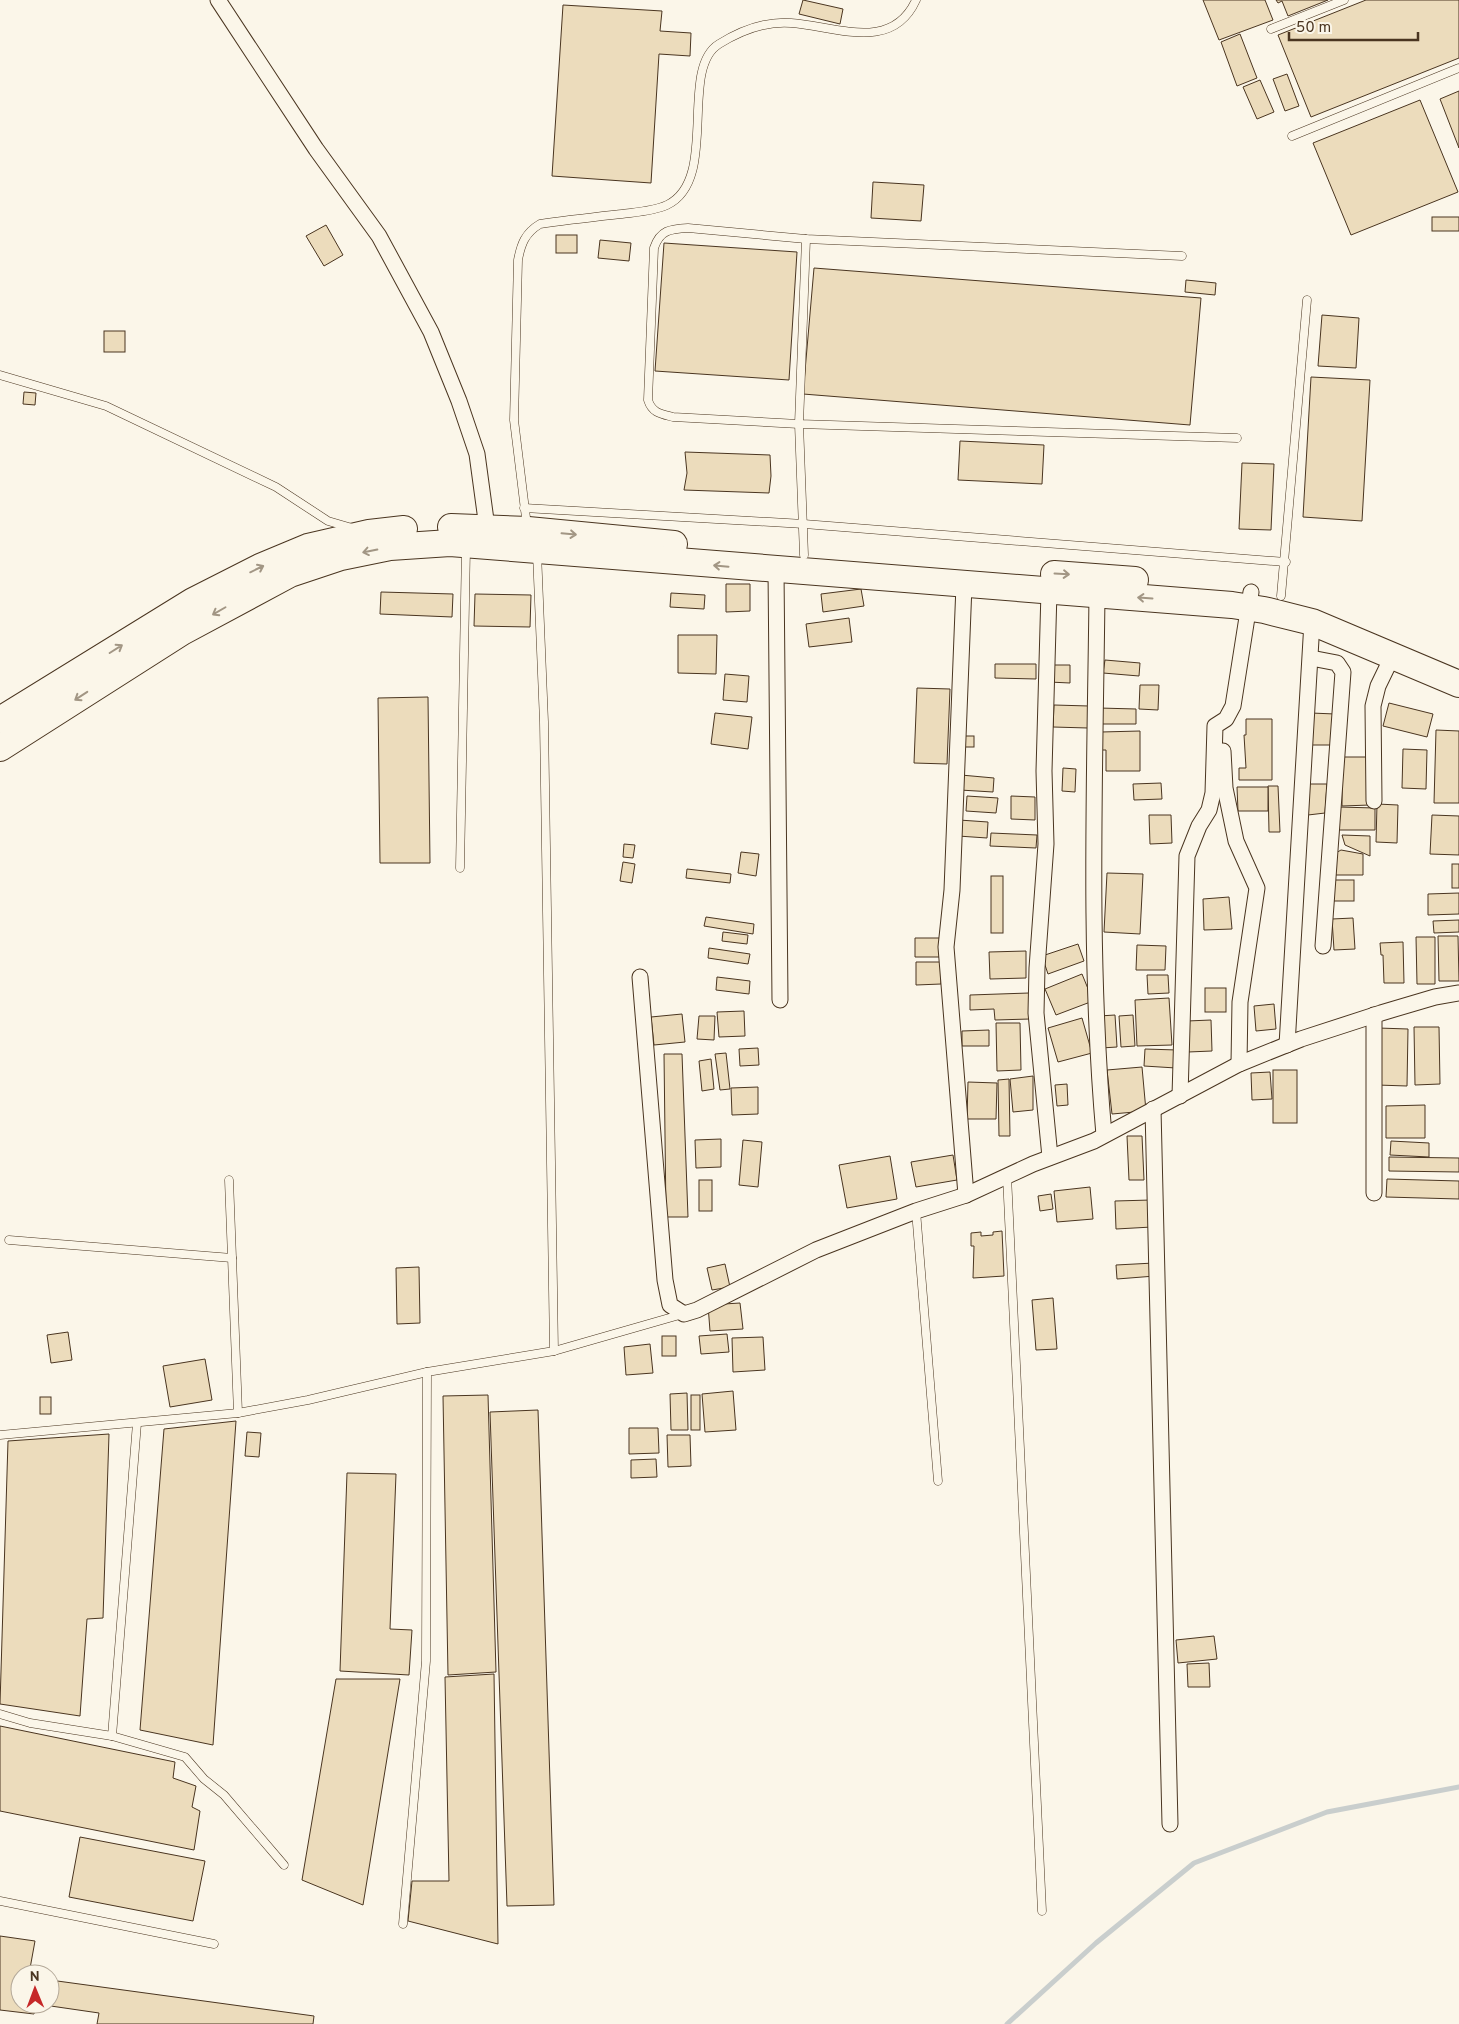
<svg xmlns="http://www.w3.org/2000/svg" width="1459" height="2024" viewBox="0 0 1459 2024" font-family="Overpass,sans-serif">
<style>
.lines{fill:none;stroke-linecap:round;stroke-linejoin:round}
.stream{stroke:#c9cecd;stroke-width:5}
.building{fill:#ecdcbc;stroke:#4a3520}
.service-casing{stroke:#4a3520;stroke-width:9}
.minor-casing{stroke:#4a3520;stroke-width:17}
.trunk-casing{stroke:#4a3520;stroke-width:28}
.service{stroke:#fbf6e9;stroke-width:8}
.minor{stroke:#fbf6e9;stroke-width:15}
.trunk{stroke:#fbf6e9;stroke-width:26}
.oneway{stroke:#a29684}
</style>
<rect width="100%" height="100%" fill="#fbf6e9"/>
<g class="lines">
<path class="stream" d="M1007,2024L1096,1943L1194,1863L1327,1812L1459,1787"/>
</g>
<g class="building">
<path d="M803,0L843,9L840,24L799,14Z"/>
<path d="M1203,0H1265L1273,20L1219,40Z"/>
<path d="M1276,0H1328L1288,16L1282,1L1278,3Z"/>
<path d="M1366,0H1459V58L1311,117L1278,35Z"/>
<path d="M563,5L662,11L660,31L691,33L690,56L659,54L651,183L552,176Z"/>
<path d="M1240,34L1257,78L1237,86L1221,42Z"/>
<path d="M1287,74L1299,106L1285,111L1273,79Z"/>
<path d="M1260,80L1274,112L1257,119L1243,87Z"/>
<path d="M1459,91V148L1440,99Z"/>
<path d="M1420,100L1458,192L1351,235L1313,143Z"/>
<path d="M873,182L924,185L921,221L871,218Z"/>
<rect x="1432" y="217" width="27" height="14"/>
<path d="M326,225L343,255L324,266L306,236Z"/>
<rect x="556" y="235" width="21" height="18"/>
<path d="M600,240L631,243L629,261L598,258Z"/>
<path d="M664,243L797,252L789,380L655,371Z"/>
<path d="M814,268L1201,298L1190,425L803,394Z"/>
<path d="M1186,280L1216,283L1215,295L1185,292Z"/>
<path d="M1322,315L1359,318L1356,368L1318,366Z"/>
<rect x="104" y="331" width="21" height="21"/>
<path d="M1311,377L1370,380L1362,521L1303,517Z"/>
<path d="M24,392L36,393L35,405L23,404Z"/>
<path d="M960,441L1044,445L1042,484L958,480Z"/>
<path d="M685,452L770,455L771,476L769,493L684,490L687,473Z"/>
<path d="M1242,463L1274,464L1271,530L1239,529Z"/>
<path d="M726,584H750V611L726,612Z"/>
<path d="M861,589L864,606L823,612L821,594Z"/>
<path d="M381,592L453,594L452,617L380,614Z"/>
<path d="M671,593L705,595L704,609L670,607Z"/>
<path d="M475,594L531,595L530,627L474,626Z"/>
<path d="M849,618L852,642L809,647L806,624Z"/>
<path d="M678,635H717L716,674L678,673Z"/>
<path d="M1105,660L1140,663L1139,676L1103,673Z"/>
<path d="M995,664H1036V679L995,678Z"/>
<path d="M1049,665H1070V683L1049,682Z"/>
<path d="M725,674L749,676L747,702L723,700Z"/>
<path d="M1140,685H1159L1158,710L1139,709Z"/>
<path d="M917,688L950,689L947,764L914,763Z"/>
<path d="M428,697L430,863H380L378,698Z"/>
<path d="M1389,703L1433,714L1427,737L1383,726Z"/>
<path d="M1054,705L1089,706L1088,728L1053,727Z"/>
<path d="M1099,708L1136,709V724H1099Z"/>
<path d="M715,713L752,717L748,749L711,744Z"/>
<path d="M1311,713L1335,714V745H1311Z"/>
<path d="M1246,719H1272V780H1239V768H1246L1244,735H1246Z"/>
<path d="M1436,730L1459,731V803H1434Z"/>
<path d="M1140,731V771H1106V750H1101V732Z"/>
<rect x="962" y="736" width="12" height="11"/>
<path d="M1403,749L1427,750L1426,789L1402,788Z"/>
<path d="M1342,757H1369L1370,805L1342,806Z"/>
<path d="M1063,768L1076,769L1075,792L1062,791Z"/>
<path d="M961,775L994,778L993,792L960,790Z"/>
<path d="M1161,783L1162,799L1134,800L1133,784Z"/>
<path d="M1306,784H1327L1325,813L1308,815Z"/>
<path d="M1268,786H1278L1280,832H1269Z"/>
<path d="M1237,787H1268V811H1238Z"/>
<path d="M967,796L998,798L996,813L966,811Z"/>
<path d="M1011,796L1035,797V820L1011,819Z"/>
<path d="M1377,804L1398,805L1397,843L1376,842Z"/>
<path d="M1339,807L1375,808V830H1339Z"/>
<path d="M1149,815H1171L1172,843L1150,844Z"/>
<path d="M1432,815L1459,816V855L1430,854Z"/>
<path d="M959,820L988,822L987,838L958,836Z"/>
<path d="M991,833L1037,835L1036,848L990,846Z"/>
<path d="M1342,835L1370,836V856L1345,845Z"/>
<path d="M624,844L635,845L633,858L623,857Z"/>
<path d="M1341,850L1363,854V875H1334V854Z"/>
<path d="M741,852L759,854L756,876L738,873Z"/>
<path d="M623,862L635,864L632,883L620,881Z"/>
<rect x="1452" y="864" width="7" height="24"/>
<path d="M687,869L731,874L730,883L686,878Z"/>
<path d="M1107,873L1143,874L1140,934L1104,932Z"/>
<rect x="991" y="876" width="12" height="57"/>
<rect x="1332" y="880" width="22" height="21"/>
<path d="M1459,893V914L1428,915V894Z"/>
<path d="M1229,897L1232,929L1204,930L1203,899Z"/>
<path d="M706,917L754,924L753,934L704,926Z"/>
<path d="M1353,918L1355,949L1334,950L1332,919Z"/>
<path d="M1459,920V932L1434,933L1433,921Z"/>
<path d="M723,932L748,935L747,944L722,941Z"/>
<path d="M1438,936H1458L1459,981H1439Z"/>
<path d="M1416,937H1435V984H1417Z"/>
<path d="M915,938H940L941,957H915Z"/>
<path d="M1403,942L1404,983H1384L1383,955H1381L1380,943Z"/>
<path d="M1078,944L1084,961L1048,974L1042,956Z"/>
<path d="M1137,945L1166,946L1165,970H1136Z"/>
<path d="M709,948L750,954L748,964L708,958Z"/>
<path d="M1026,951V978L990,979L989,952Z"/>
<path d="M916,962H941V984L916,985Z"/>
<path d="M1082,974L1093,1001L1056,1015L1045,989Z"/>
<path d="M1147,975H1168L1169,993L1148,994Z"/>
<path d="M717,977L750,981L749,994L716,990Z"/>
<rect x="1205" y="988" width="21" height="24"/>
<path d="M1029,993L1030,1019L995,1020L994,1009L970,1010V995Z"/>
<path d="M1169,998L1172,1045L1137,1046L1135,1000Z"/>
<path d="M1274,1004L1276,1029L1256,1031L1254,1006Z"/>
<path d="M744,1011L745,1036L719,1037L717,1012Z"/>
<path d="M682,1014L685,1042L654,1045L651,1017Z"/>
<path d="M1115,1015L1117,1047L1101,1048L1099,1016Z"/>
<path d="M1133,1015L1135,1046L1121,1047L1119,1016Z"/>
<path d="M699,1016H715L714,1040L697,1039Z"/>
<path d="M1082,1018L1092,1053L1058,1062L1048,1028Z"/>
<path d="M1211,1020L1212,1051L1188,1052L1187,1021Z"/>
<path d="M996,1023H1020L1021,1070L997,1071Z"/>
<path d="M1414,1027H1439L1440,1084L1415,1085Z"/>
<path d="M1378,1028L1408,1029L1407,1086L1377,1085Z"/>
<path d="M989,1030V1046H962V1031Z"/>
<path d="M758,1048L759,1065L740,1066L739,1049Z"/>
<path d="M1145,1049L1177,1050L1176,1068L1144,1066Z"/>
<path d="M726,1053L730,1089L720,1090L715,1054Z"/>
<path d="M664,1054H682L688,1217H666Z"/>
<path d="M711,1059L714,1089L702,1091L699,1061Z"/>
<path d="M1142,1067L1146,1111L1112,1114L1107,1070Z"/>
<rect x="1273" y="1070" width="24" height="53"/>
<path d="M1270,1072L1272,1099L1252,1100L1251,1073Z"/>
<path d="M1033,1076V1110L1013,1112L1010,1079Z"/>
<path d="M1009,1079L1010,1136H999L998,1080Z"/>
<path d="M968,1082L997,1083L996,1119H967Z"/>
<path d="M1067,1084L1068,1105L1057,1106L1055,1085Z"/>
<path d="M758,1087V1114L732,1115L731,1088Z"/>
<path d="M1425,1105V1138H1386V1106Z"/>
<path d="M1127,1136H1142L1144,1180H1129Z"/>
<path d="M721,1139V1167L696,1168L695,1140Z"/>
<path d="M743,1140L762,1142L758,1187L739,1185Z"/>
<path d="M1391,1141L1429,1143V1157L1390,1155Z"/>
<path d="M953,1155L957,1180L916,1187L911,1162Z"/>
<path d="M890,1156L897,1199L847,1208L839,1165Z"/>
<path d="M1389,1157L1459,1158V1172L1389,1171Z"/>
<path d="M1387,1179L1459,1181V1199L1386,1197Z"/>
<rect x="699" y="1180" width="13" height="31"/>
<path d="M1090,1187L1093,1219L1057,1222L1054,1191Z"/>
<path d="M1051,1194L1053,1209L1040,1211L1038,1196Z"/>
<path d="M1151,1200L1152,1227L1116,1229L1115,1201Z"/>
<path d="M1002,1231L1004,1276L973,1278L974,1246H971V1233L981,1232V1236L993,1235V1232Z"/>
<path d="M1154,1263L1155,1276L1117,1279L1116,1265Z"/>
<path d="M725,1264L730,1287L712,1290L707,1268Z"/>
<path d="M419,1267L420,1323L397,1324L396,1268Z"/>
<path d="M1053,1298L1057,1349L1036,1350L1032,1300Z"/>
<path d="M740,1303L743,1329L710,1331L708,1305Z"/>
<path d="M68,1332L72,1360L51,1363L47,1335Z"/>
<path d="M727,1334L729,1352L701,1354L699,1336Z"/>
<rect x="662" y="1336" width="14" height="20"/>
<path d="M763,1337L765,1370L733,1372L732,1338Z"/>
<path d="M650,1344L653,1373L626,1375L624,1347Z"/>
<path d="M205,1359L212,1400L170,1407L163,1366Z"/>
<path d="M733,1391L736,1430L705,1432L702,1394Z"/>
<path d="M687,1393L688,1430H671L670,1394Z"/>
<path d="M488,1395L496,1672L448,1675L443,1396Z"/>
<rect x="691" y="1395" width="9" height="35"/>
<rect x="40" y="1397" width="11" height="17"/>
<path d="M538,1410L554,1905L507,1906L490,1412Z"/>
<path d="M236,1421L213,1745L140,1730L164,1429Z"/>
<path d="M629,1428H658L659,1453L629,1454Z"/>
<path d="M247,1432L261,1433L259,1457L245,1456Z"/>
<path d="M109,1434L103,1618L87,1619L80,1716L0,1704L8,1441Z"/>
<path d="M667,1435H690L691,1466L668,1467Z"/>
<path d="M656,1459L657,1477L631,1478V1460Z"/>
<path d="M347,1473L396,1474L390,1629L412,1630L409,1675L340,1671Z"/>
<path d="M1214,1636L1217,1659L1178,1663L1176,1640Z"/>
<path d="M1209,1663L1210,1687H1188L1187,1664Z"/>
<path d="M494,1674L498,1944L408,1921L412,1881H449L445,1677Z"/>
<path d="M336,1679H400L363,1905L302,1880Z"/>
<path d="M0,1726L175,1762L173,1778L196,1786L192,1807L200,1811L194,1850L0,1811Z"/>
<path d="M80,1837L205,1861L193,1921L69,1897Z"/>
<path d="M0,1936L35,1941L29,1974H20V2004H50V1980L314,2016L313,2024H97L99,2013L37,2004L34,2014L0,2010Z"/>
</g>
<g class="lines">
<defs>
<g id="service">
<path d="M1271,29L1344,0"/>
<path d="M1292,136L1459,68"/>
<path d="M1182,256L806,239L688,228C670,229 660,230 654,248L648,400C652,413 661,414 673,417L799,424L1237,438"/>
<path d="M0,375L106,406L276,487L328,521L352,528"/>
<path d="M524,508L804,524L1286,562"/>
<path d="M527,526L514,420L518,260C521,244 525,233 540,224C567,220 595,217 622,214C637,212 654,211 667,205C720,180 678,69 719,44C740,31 766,21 791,23C835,26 892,53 916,0"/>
<path d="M537,553L544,722L554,1351"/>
<path d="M804,555L799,424L806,239"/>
<path d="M1281,596L1307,300"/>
<path d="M460,868L466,548"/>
<path d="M1007,1176L1042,1911"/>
<path d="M229,1180L238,1413"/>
<path d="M916,1211L938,1481"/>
<path d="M9,1240L232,1258"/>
<path d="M0,1435L238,1413L308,1400L427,1372L554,1351L683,1314"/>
<path d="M0,1714L30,1723L112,1736L185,1757L204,1779L224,1795L284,1865"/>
<path d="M112,1736L137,1423"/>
<path d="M0,1901L214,1944"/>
<path d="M403,1924L426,1661L427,1372"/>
</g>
<g id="minor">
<path d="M218,0L316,149L379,236L431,332L459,401L477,454L488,535"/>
<path d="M776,570L780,1000"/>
<path d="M964,585L952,890L946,947L966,1195"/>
<path d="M1049,591L1044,771L1046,844L1037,968L1036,1013L1050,1157"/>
<path d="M1097,595C1095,775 1088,956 1104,1135"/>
<path d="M1311,658L1337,663L1343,672L1323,946"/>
<path d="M1223,751L1225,788L1236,841L1257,888L1240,1002L1239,1064"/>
<path d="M1374,801L1373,706L1378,686L1393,655"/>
<path d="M640,977L665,1280L670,1305L684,1314L697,1310L816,1250L916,1211L966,1195L1033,1164L1094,1141L1239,1064L1301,1039L1381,1013L1435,997L1459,993"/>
<path d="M1287,1045L1312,622"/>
<path d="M1180,1096L1187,856L1199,826L1209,810L1213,793L1215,726L1226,719L1233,706L1251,592"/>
<path d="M1153,1109L1170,1824"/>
<path d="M1374,1193V1015"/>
</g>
<g id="trunk">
<path d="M451,527L528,530L674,544"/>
<path d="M1054,574L1135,580"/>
<path d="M0,720L193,601L260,567L308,547L369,533L404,529"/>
<path d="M0,748L182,632L290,574L341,557L390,547L450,543L1232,605L1264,610L1312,622L1459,684"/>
</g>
</defs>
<use href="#service" class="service-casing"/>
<use href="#minor" class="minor-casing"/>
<use href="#trunk" class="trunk-casing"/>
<use href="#service" class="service"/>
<use href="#minor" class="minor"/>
<use href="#trunk" class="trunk"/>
</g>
<defs><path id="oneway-shaft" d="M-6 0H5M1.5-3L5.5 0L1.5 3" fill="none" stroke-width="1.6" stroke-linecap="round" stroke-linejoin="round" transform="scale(1.25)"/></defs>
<g class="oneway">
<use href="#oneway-shaft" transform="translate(569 534) rotate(5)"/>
<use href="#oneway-shaft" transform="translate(370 551) rotate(169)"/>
<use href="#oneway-shaft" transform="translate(721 566) rotate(-175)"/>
<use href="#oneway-shaft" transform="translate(257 569) rotate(-26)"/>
<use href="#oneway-shaft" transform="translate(1062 574) rotate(3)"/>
<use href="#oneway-shaft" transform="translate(1145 598) rotate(-176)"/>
<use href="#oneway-shaft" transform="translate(219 611) rotate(150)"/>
<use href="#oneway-shaft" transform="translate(116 649) rotate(-32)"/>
<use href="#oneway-shaft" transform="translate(81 696) rotate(147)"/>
</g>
<g transform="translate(35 1989) rotate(359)"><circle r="24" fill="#fbf6e9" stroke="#b4a999"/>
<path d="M0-4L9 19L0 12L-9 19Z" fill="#c62828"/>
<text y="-8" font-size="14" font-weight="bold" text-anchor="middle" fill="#4a3520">N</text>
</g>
<path d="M1289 32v8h129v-8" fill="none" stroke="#4a3520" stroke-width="2.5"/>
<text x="1296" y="32" font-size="15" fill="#4a3520" stroke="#fbf6e9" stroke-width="4" paint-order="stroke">50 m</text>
</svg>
